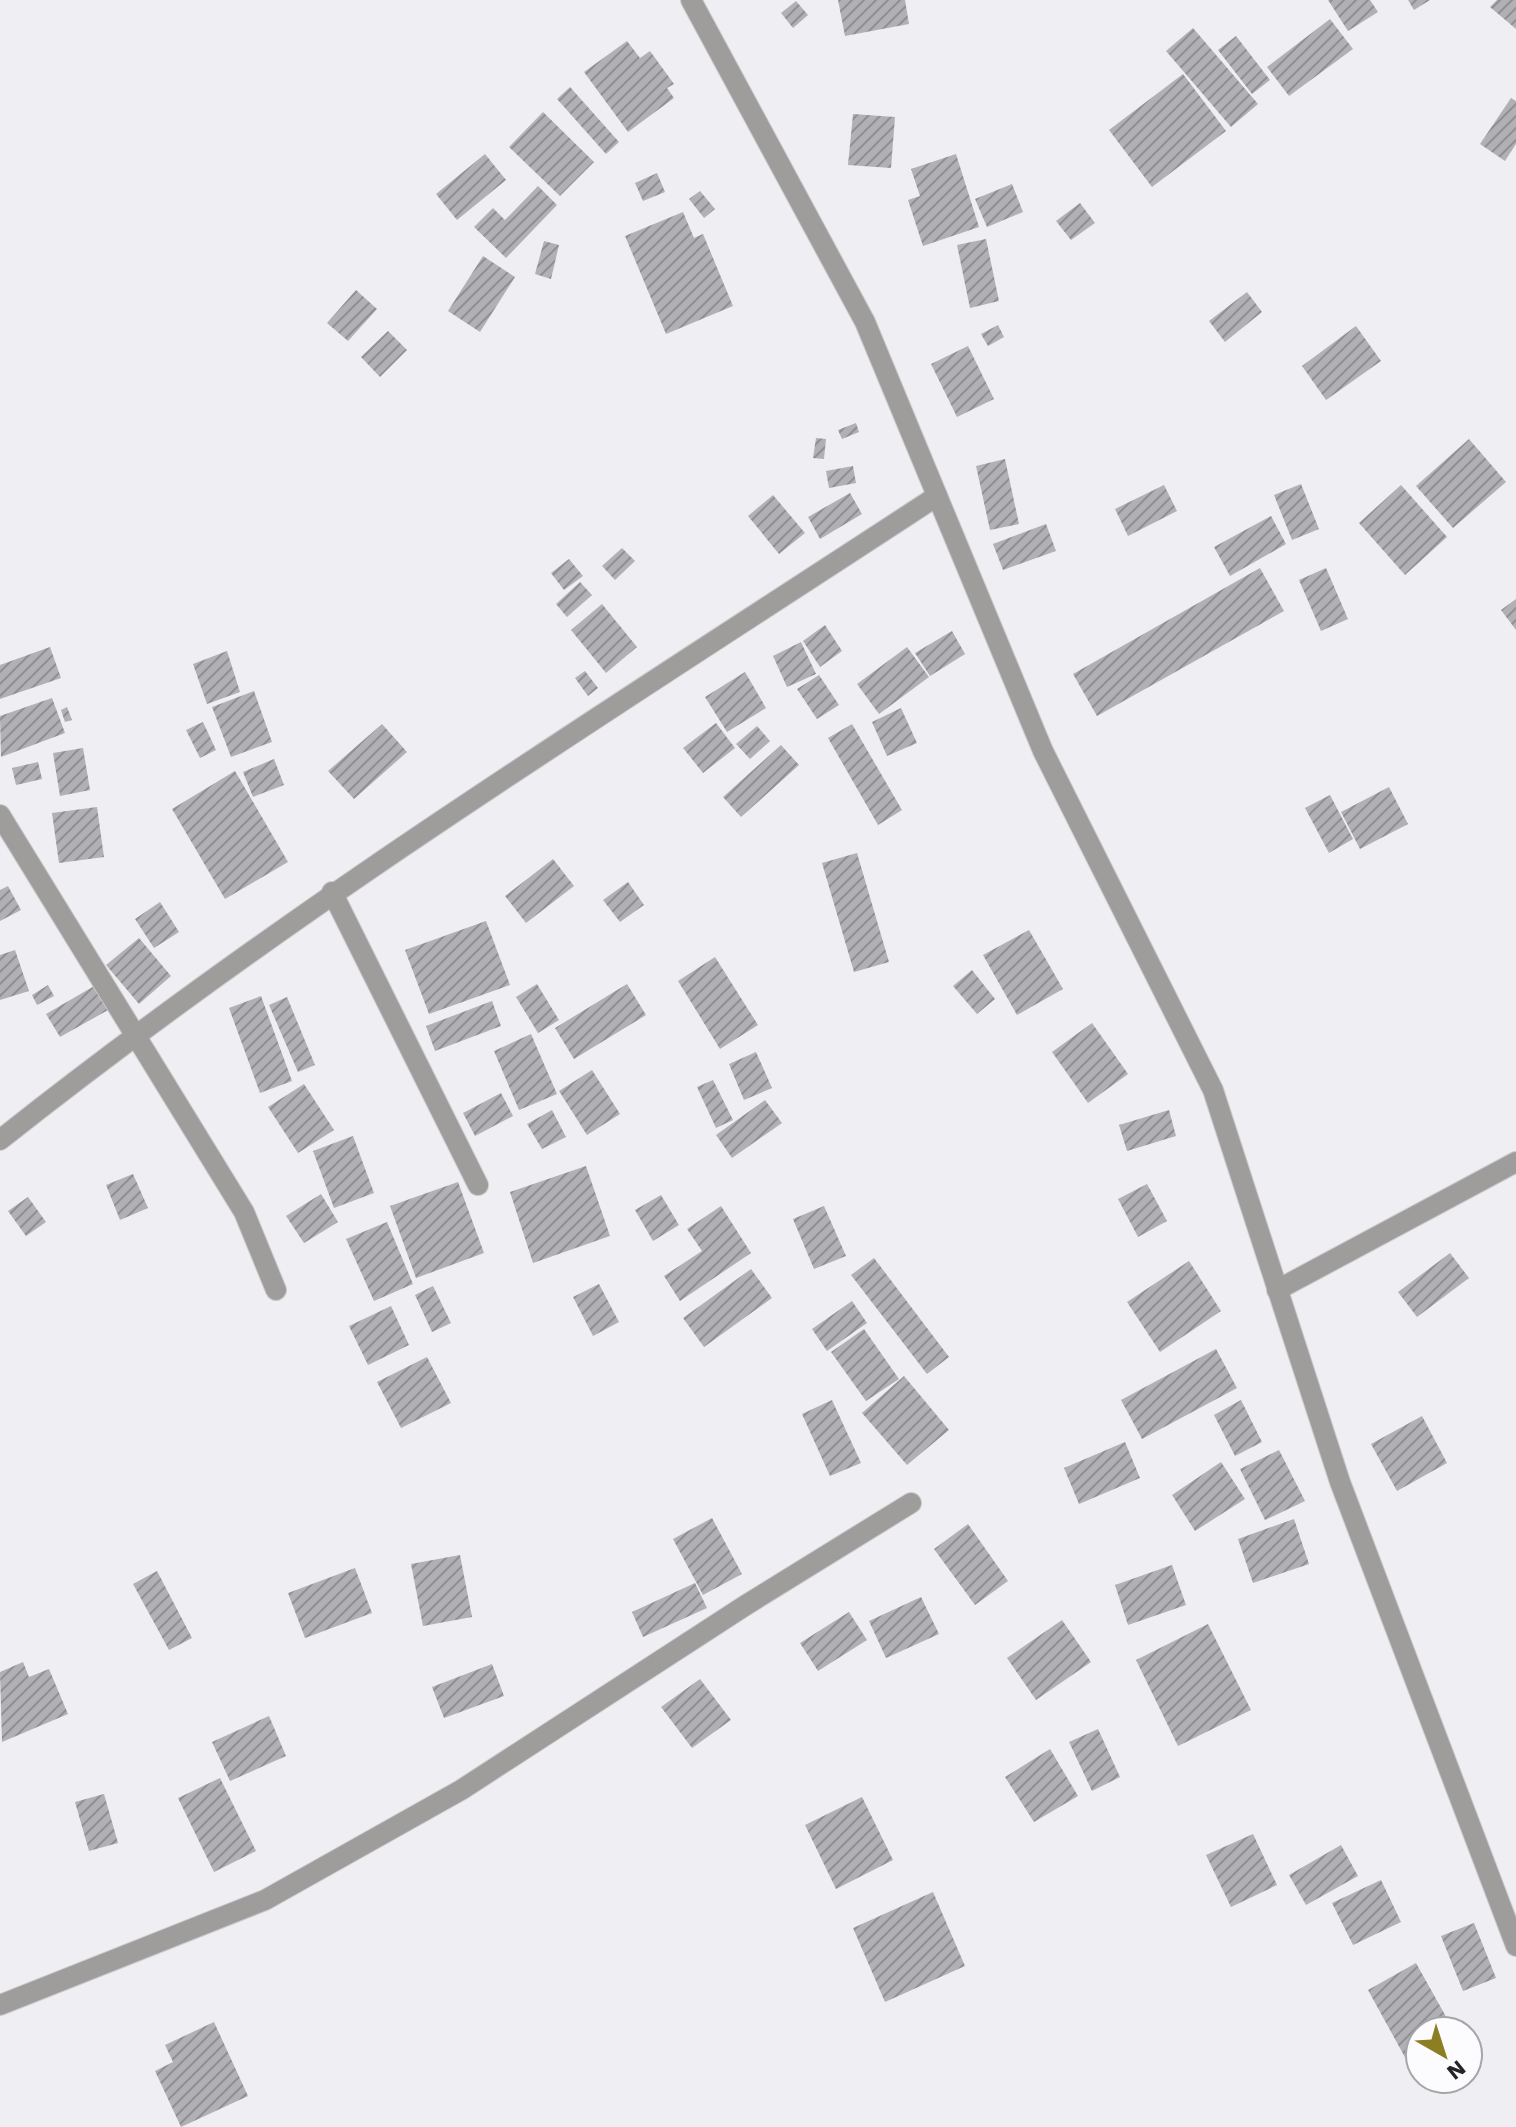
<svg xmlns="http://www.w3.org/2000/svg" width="1516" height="2127" viewBox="0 0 1516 2127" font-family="'Work Sans',sans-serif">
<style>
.building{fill:url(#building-hatch)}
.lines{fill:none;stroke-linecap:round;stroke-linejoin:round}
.street-casing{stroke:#cacace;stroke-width:22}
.street{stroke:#9e9d9c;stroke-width:20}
</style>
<defs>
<pattern id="building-hatch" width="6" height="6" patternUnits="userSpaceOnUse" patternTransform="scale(2)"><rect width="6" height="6" fill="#b1b1b5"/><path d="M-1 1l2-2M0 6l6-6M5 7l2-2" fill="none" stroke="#909093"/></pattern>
</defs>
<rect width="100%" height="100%" fill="#eeeef3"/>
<g class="building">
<path d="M838,0H905L909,24L845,36Z"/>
<path d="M1328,0H1370L1378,12L1348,31Z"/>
<path d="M1408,0H1430L1414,10Z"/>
<path d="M1497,0H1516V29L1490,7Z"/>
<path d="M796,1L808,15L793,28L781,13Z"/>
<path d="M1330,19L1353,49L1289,96L1267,67Z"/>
<path d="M1193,28L1258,104L1231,127L1166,51Z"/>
<path d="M1236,36L1270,80L1252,94L1218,50Z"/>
<path d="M627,41L640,58L650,51L674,84L667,88L674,98L628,132L584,72Z"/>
<path d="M1183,74L1226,131L1152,187L1109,130Z"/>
<path d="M570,87L619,142L606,154L557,99Z"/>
<path d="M1511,98L1516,101V144L1505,161L1480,144Z"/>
<path d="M543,112L594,162L560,196L509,147Z"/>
<path d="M853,114L895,117L891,168L848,165Z"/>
<path d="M485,154L506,180L457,220L436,194Z"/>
<path d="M956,154L979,227L923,246L908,200L920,196L911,169Z"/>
<path d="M657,173L665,192L643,201L635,183Z"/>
<path d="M1012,184L1023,212L987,227L975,199Z"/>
<path d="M538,186L557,205L506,258L474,227L493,208L505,220Z"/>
<path d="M700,191L715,209L704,218L689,199Z"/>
<path d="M1080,203L1095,223L1071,240L1056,221Z"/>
<path d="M683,212L694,238L703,234L733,306L666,334L625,236Z"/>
<path d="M986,239L999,301L970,308L957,245Z"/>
<path d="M544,241L559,245L551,279L535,274Z"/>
<path d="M483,256L515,277L480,332L448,311Z"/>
<path d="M356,290L377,309L348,341L327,323Z"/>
<path d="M1247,292L1262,312L1225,342L1209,321Z"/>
<path d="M998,325L1004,337L988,346L981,334Z"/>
<path d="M1356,326L1381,361L1326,400L1302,366Z"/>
<path d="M388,331L407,350L380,377L361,357Z"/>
<path d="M968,346L994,399L957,417L931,364Z"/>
<path d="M856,423L859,432L842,439L838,430Z"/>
<path d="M816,438L826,439L824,459L813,458Z"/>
<path d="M1469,439L1506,482L1453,528L1416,486Z"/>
<path d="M1005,459L1019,524L990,530L976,466Z"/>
<path d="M853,466L856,483L829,488L826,471Z"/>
<path d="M1301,484L1319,529L1292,540L1274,495Z"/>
<path d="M1164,485L1177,511L1128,536L1115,509Z"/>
<path d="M1401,485L1447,537L1405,575L1359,523Z"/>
<path d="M850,493L862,514L820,539L808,517Z"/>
<path d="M773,495L805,533L779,554L748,516Z"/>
<path d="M1271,516L1286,544L1230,576L1214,547Z"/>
<path d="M1046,524L1056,551L1003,570L993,544Z"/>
<path d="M622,548L635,561L615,580L602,566Z"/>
<path d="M569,559L583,576L564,590L551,573Z"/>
<path d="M1260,568L1284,611L1097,716L1073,674Z"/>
<path d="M1326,568L1348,619L1321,631L1299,580Z"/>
<path d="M580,582L592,595L567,617L556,604Z"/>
<path d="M1516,599V630L1501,610Z"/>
<path d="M602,604L637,647L606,673L571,630Z"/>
<path d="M825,625L842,651L820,667L803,641Z"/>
<path d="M952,631L965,654L930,676L915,653Z"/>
<path d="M801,642L816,674L787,687L773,656Z"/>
<path d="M50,647L61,678L0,699V665Z"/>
<path d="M907,647L929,677L879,714L857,684Z"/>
<path d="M227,651L240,692L207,704L193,664Z"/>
<path d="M585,671L598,688L588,696L575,678Z"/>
<path d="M745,672L766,708L727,732L705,697Z"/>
<path d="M819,675L839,705L817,719L797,689Z"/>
<path d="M254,691L272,742L231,757L212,707Z"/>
<path d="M52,698L65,733L1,757L0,716Z"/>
<path d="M67,707L72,720L65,722L61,710Z"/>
<path d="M901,708L917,743L887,756L872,722Z"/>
<path d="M203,722L216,750L200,758L186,730Z"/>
<path d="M716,723L735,748L703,773L683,748Z"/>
<path d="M382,724L407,752L354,799L328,771Z"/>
<path d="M852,724L902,810L878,825L828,738Z"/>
<path d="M757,726L770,741L750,759L736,744Z"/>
<path d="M781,745L799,765L741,817L723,797Z"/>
<path d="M83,748L90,790L60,796L53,753Z"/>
<path d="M274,759L284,785L253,797L243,772Z"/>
<path d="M38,762L42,779L16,785L12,768Z"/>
<path d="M235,771L288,862L225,899L172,809Z"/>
<path d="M1389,787L1408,824L1360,849L1341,812Z"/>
<path d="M1330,795L1353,839L1329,853L1305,808Z"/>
<path d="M97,807L104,857L59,863L52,813Z"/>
<path d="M857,853L889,962L854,972L822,863Z"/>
<path d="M553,859L574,886L526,923L505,896Z"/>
<path d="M628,882L644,905L620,922L603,900Z"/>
<path d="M8,886L21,910L0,921V890Z"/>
<path d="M160,902L179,932L154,948L135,919Z"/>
<path d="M486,921L510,985L429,1014L405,950Z"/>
<path d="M1029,930L1063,989L1017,1015L983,955Z"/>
<path d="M139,938L171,976L139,1004L106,965Z"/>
<path d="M15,950L29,991L0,1000V955Z"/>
<path d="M715,957L758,1025L720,1049L678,981Z"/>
<path d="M972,970L995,999L977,1014L953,986Z"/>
<path d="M537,984L559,1020L538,1033L516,997Z"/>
<path d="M627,984L646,1015L574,1059L555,1028Z"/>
<path d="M48,985L54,996L37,1005L32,995Z"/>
<path d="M96,985L110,1009L60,1037L46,1014Z"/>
<path d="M261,996L292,1081L260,1093L229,1008Z"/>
<path d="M287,997L315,1065L298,1072L269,1005Z"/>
<path d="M492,1001L501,1026L435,1051L426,1026Z"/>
<path d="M1092,1023L1128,1074L1088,1103L1052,1052Z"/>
<path d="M531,1034L557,1094L519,1110L494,1051Z"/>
<path d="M756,1052L772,1088L744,1100L729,1064Z"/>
<path d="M592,1070L620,1114L587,1135L559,1091Z"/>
<path d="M713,1080L733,1120L716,1128L697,1087Z"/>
<path d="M304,1084L334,1130L298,1153L268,1107Z"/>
<path d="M501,1093L513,1116L475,1136L463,1113Z"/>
<path d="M765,1100L782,1123L732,1158L716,1135Z"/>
<path d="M552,1110L566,1137L542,1149L527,1124Z"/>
<path d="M1169,1110L1176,1136L1127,1151L1119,1125Z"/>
<path d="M353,1136L374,1193L334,1208L313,1151Z"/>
<path d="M586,1166L610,1236L533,1263L510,1192Z"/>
<path d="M133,1174L148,1208L120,1220L106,1185Z"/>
<path d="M458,1182L484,1253L416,1278L390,1206Z"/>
<path d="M1147,1184L1167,1221L1138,1237L1118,1199Z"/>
<path d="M321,1194L338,1222L304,1243L286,1216Z"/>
<path d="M661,1195L679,1225L653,1241L635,1210Z"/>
<path d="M28,1197L46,1222L26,1236L8,1211Z"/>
<path d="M721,1206L751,1253L680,1301L664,1276L702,1251L687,1229Z"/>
<path d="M824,1206L846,1256L814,1269L793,1219Z"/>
<path d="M387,1222L413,1284L374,1301L346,1239Z"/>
<path d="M1450,1253L1469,1278L1417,1317L1398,1292Z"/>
<path d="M874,1258L949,1357L927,1374L851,1275Z"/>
<path d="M1189,1261L1221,1311L1160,1352L1127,1302Z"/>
<path d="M751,1269L772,1298L704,1347L683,1318Z"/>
<path d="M599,1284L619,1322L593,1336L573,1297Z"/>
<path d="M433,1286L451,1323L432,1332L415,1295Z"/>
<path d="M852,1301L867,1323L827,1351L812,1329Z"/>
<path d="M391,1306L409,1345L368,1365L349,1326Z"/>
<path d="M864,1329L899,1379L866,1401L831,1352Z"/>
<path d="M1216,1349L1237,1388L1142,1439L1121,1400Z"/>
<path d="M427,1357L451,1403L401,1428L377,1382Z"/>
<path d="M904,1376L949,1430L907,1465L862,1413Z"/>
<path d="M832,1400L861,1463L830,1476L802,1414Z"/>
<path d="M1241,1400L1262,1442L1235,1456L1214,1415Z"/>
<path d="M1422,1416L1447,1463L1397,1491L1371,1444Z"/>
<path d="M1125,1442L1140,1478L1079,1504L1064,1468Z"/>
<path d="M1279,1450L1305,1501L1265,1520L1240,1469Z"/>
<path d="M1221,1462L1245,1499L1195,1531L1172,1495Z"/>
<path d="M712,1518L742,1574L703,1595L673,1539Z"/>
<path d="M1294,1519L1309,1564L1253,1583L1238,1539Z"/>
<path d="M968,1524L1008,1581L975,1605L934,1549Z"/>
<path d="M460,1555L472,1617L423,1626L411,1564Z"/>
<path d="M1172,1565L1186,1605L1128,1625L1115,1585Z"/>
<path d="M355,1568L372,1613L305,1638L288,1593Z"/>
<path d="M157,1571L192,1638L169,1650L133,1584Z"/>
<path d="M695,1583L707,1608L643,1637L632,1612Z"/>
<path d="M921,1597L939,1634L886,1658L869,1621Z"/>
<path d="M849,1612L867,1640L818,1671L800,1643Z"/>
<path d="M1062,1620L1091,1662L1036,1700L1007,1658Z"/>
<path d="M1208,1624L1251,1710L1178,1746L1136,1660Z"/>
<path d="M23,1662L29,1677L49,1669L68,1714L2,1742L0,1672Z"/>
<path d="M492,1664L504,1696L444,1718L432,1687Z"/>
<path d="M700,1679L731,1720L692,1748L661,1707Z"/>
<path d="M269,1716L286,1756L230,1781L212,1742Z"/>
<path d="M1098,1729L1120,1777L1092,1791L1069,1742Z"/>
<path d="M1050,1749L1078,1796L1034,1822L1005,1777Z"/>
<path d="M220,1778L256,1851L214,1872L178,1798Z"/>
<path d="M104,1794L118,1843L89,1851L75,1802Z"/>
<path d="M862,1797L893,1860L836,1889L805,1825Z"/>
<path d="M1253,1834L1277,1885L1231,1907L1206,1855Z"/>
<path d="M1341,1845L1358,1876L1306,1905L1289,1875Z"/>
<path d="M1381,1880L1401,1922L1353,1945L1332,1903Z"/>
<path d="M933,1892L965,1966L885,2002L853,1928Z"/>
<path d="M1474,1923L1496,1978L1463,1991L1441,1936Z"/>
<path d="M1416,1963L1454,2031H1420V2054L1407,2061L1368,1990Z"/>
<path d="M214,2022L248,2096L181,2127L155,2071L173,2062L165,2045Z"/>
</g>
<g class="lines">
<defs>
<g id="street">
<path d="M691,0L865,322L1043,751L1213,1090L1340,1482L1516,1946"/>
<path d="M0,815L244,1212L276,1290"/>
<path d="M332,892L478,1185"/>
<path d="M0,1140C297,904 620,704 937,496"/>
<path d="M1277,1290L1516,1162"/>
<path d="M0,2005L265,1900L461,1790L746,1605L911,1503"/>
</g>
</defs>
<use href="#street" class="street-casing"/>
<use href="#street" class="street"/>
</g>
<g transform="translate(1444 2055) rotate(141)"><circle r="38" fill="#fcfcfe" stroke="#a6a6a8" stroke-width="2"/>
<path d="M0-6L14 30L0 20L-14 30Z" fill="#8d7d23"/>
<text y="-12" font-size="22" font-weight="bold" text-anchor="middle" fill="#252526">N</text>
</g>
</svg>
